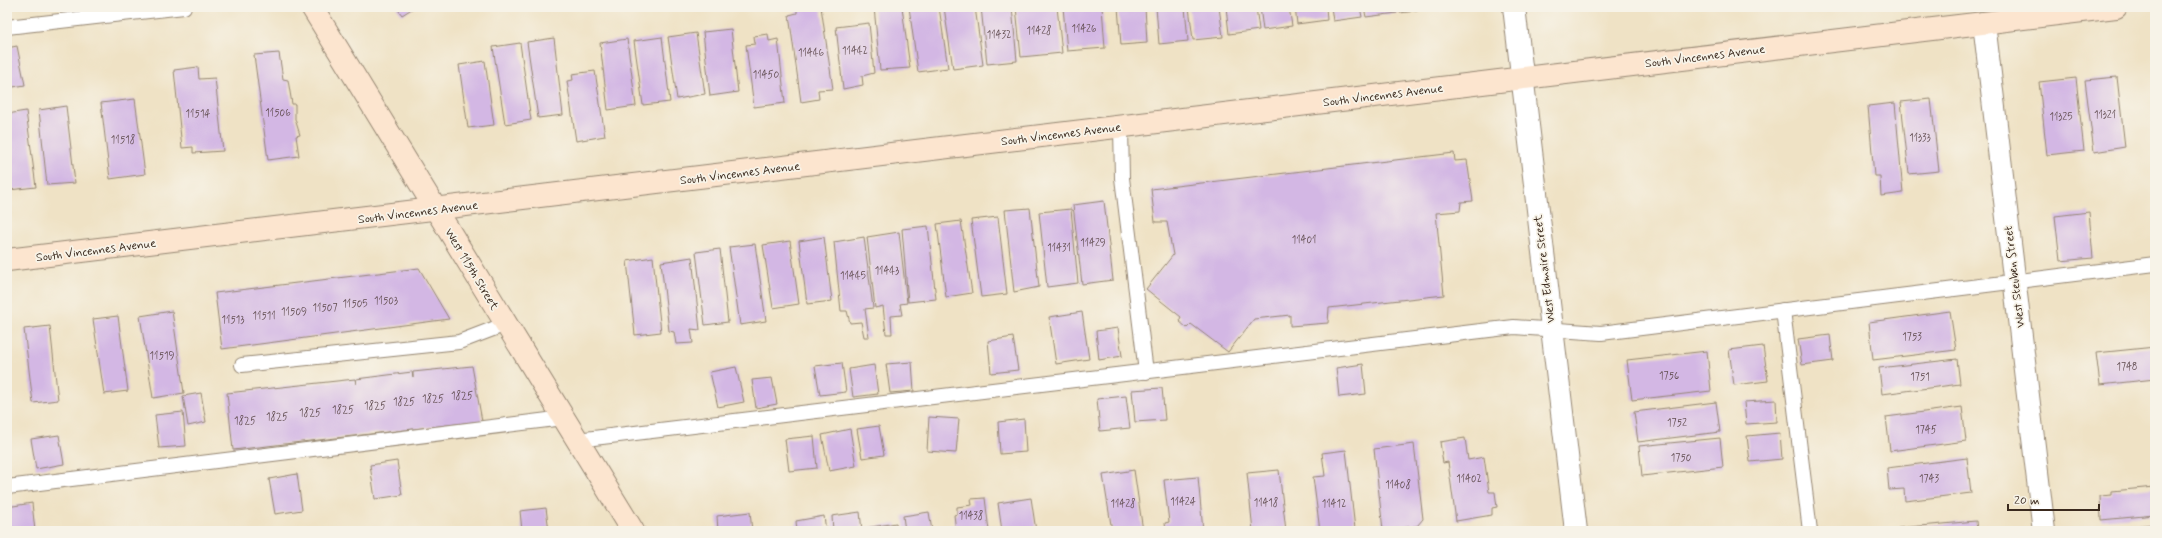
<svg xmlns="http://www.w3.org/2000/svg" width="2162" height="538" viewBox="0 0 2162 538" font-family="Mynerve,sans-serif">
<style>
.building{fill:#d3b7e4}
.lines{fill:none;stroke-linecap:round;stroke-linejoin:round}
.lane-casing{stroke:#958672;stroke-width:16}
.street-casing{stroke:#958672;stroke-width:24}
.secondary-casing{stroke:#958672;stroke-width:24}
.lane{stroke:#fff;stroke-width:14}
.street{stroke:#fff;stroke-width:22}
.secondary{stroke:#fce5cf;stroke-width:22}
.labels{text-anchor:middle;stroke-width:3.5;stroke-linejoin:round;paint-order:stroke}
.number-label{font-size:10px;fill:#614d50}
.street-label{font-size:12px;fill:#3b2a1e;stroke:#f7f3e8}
</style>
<rect width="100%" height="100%" fill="#f7f3e8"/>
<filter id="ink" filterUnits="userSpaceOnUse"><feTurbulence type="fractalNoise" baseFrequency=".025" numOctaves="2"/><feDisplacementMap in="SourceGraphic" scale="8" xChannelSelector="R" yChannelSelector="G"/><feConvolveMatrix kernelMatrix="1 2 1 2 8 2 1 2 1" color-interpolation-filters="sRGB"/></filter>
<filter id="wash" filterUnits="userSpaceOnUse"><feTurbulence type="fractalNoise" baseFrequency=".012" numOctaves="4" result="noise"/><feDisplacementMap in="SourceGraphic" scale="16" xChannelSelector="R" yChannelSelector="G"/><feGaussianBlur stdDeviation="0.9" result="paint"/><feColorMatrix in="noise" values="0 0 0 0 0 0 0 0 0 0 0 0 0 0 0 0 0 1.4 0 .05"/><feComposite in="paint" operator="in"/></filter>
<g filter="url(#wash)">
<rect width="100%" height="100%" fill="#efe2c5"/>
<g id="blocks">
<g class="building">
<path d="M396,7H415L402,15Z"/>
<path d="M797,7H821L833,89L818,90L819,99L801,102L789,15L797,13Z"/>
<path d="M874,7H902L910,68L880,70Z"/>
<path d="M909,7H939L948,68L918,72Z"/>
<path d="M944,7H975L983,65L953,69Z"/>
<path d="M981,7H1012L1017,61L987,64Z"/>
<path d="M1016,7H1057L1062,53L1021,57Z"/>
<path d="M1063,7H1102L1105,48L1067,51Z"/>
<path d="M1118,7H1145L1147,43L1121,45Z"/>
<path d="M1156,7H1185L1188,41L1159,44Z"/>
<path d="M1189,7H1219L1223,37L1193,40Z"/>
<path d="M1226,7H1256L1259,30L1229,34Z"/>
<path d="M1260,7H1289L1292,26L1263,30Z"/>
<path d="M1295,7H1326L1327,20L1297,24Z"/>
<path d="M1331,7H1360L1362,17L1333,21Z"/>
<path d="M1364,7H1396L1397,13L1366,17Z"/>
<path d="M1399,7H1430V9L1400,13Z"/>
<path d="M869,23L874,73L862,76L863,85L843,89L836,27Z"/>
<path d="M731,29L738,92L710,96L703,32Z"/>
<path d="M696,33L705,94L677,99L668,37Z"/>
<path d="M768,34L769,41L778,39L785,103L754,107L746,45L755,44L754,36Z"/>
<path d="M662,37L670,102L643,105L634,41Z"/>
<path d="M554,38L563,115L538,118L527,42Z"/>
<path d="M627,39L636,106L608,110L600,43Z"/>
<path d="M520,43L531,120L505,124L493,47Z"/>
<path d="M17,46L25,85L7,88V48Z"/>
<path d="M279,53L283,79L288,80L292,104H295V119L300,135L296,136L299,156L268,160L254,55Z"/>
<path d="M485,61L494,125L468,128L459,65Z"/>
<path d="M198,67L199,79L215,78L223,151L193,153V147L182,148L174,70Z"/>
<path d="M595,71L605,136L576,141L567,81L573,80L572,74Z"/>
<path d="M2117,77L2125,147L2094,152L2085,80Z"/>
<path d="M2076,78L2084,151L2047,155L2039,82Z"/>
<path d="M135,99L145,174L110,179L101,103Z"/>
<path d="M1931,99L1939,171L1909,174L1901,102Z"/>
<path d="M1895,103L1903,193L1881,196L1880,176H1874L1868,106Z"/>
<path d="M66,106L75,183L47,185L39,110Z"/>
<path d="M26,111L36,187L9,190L7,177V114Z"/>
<path d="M1454,153L1455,161L1467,160L1473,201L1461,202L1460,211L1436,213L1444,295L1329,308L1328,323L1290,326V315L1254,319L1228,352L1191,324L1187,328L1179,321L1181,317L1146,289L1173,255L1167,222H1155L1151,189Z"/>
<path d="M1104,201L1113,280L1082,284L1073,205Z"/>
<path d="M1030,208L1039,287L1014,292L1005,210Z"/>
<path d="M1071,209L1078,283L1047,287L1039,212Z"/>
<path d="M2089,212L2093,258L2060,261L2055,216Z"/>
<path d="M998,217L1007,294L981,297L971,220Z"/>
<path d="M961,221L972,293L946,297L937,224Z"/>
<path d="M928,226L936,299L908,302L902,229Z"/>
<path d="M899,232L907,303L900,304L902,315L891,316L892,334H886L883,306L875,308L867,237Z"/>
<path d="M824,237L832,301L807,304L799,241Z"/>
<path d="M864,237L873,308L865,309L869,337H864L861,322L850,323L847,311H841L834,242Z"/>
<path d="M790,241L799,304L773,308L763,245Z"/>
<path d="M755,244L766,321L740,325L729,247Z"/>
<path d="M720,249L728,322L705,325L696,252Z"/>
<path d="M653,257L661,332L635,335L627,261Z"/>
<path d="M692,257L700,330L691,329L693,343L676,344L674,332L669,331L661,262Z"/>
<path d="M419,268L449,319L222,349L215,293Z"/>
<path d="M172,311L184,393L153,398L140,316Z"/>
<path d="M1950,311L1956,350L1873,360L1869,322Z"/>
<path d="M1082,312L1089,359L1056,364L1049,317Z"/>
<path d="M118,316L128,391L104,394L93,319Z"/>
<path d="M50,326L58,400L33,403L24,329Z"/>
<path d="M1118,328L1122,356L1099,360L1096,331Z"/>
<path d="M1830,335L1833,361L1802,365L1798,339Z"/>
<path d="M1013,337L1018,370L991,373L988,341Z"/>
<path d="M1763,346L1768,381L1734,385L1729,350Z"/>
<path d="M2155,347V379L2100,385L2096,353Z"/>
<path d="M1707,351L1711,391L1632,400L1627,360Z"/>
<path d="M1957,359L1960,384L1882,394L1879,368Z"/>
<path d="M912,362L914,391L890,393L886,364Z"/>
<path d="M842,363L846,392L820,395L815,366Z"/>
<path d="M1363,364L1366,394L1339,397L1336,368Z"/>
<path d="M874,365L878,394L853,397L849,369Z"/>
<path d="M472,366L482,421L233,450L227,393L355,379L356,384V379L412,372L413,377V372Z"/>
<path d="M736,367L744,402L718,407L710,372Z"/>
<path d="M772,378L777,404L756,408L752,380Z"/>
<path d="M1162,388L1165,420L1135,422L1132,390Z"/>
<path d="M201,393L206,422L188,426L183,396Z"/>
<path d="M1126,396L1130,428L1100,431L1097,399Z"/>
<path d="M1776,400L1777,422L1746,424L1744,402Z"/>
<path d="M1716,402L1720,432L1638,442L1634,412Z"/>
<path d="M1962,407L1966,441L1890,451L1886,417Z"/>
<path d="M183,412L186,446L159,448L155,415Z"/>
<path d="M929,417L959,419L956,453L927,451Z"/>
<path d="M1024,419L1026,452L1000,454L998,422Z"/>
<path d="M879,426L884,455L862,458L857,429Z"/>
<path d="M850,429L856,466L829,471L822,435Z"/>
<path d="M1780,433L1782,459L1750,462L1747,436Z"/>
<path d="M59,435L64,464L36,469L31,439Z"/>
<path d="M814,436L817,468L789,471L785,439Z"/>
<path d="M1465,438L1468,460L1484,457L1489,492H1495L1497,507L1492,508V515L1456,521L1448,462L1443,463L1440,442Z"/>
<path d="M1720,438L1723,467L1642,476L1639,446Z"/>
<path d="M1414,444L1423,519L1417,526L1383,530L1374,449Z"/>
<path d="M1346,450L1355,529L1320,531L1313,477L1325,476L1322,453Z"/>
<path d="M1967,458L1971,493L1905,501L1904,489L1889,490L1887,468Z"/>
<path d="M397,461L402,495L375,499L370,465Z"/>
<path d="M1134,470L1143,531H1112L1103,475Z"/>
<path d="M1279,470L1286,531H1253L1247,473Z"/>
<path d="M297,474L302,510L275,514L269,479Z"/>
<path d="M1198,477L1203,531H1166L1165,523L1169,522L1164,480Z"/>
<path d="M2155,487V515L2101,520L2100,496L2112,495V491Z"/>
<path d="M985,498L989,531H956L954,515L957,514V507L972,505L971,499Z"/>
<path d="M1031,498L1036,531H1002L998,503Z"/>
<path d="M32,503L35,531H8L7,507Z"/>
<path d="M546,508L549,531H522L520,511Z"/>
<path d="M750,512L752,531H718L717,516Z"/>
<path d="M860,512L862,531H833L832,516Z"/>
<path d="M929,512L932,531H905L903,516Z"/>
<path d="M824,516L826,531H797L796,521Z"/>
<path d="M1976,521L1977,531H1899L1898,528Z"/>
<path d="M896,523L897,531H865V528Z"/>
<path d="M2155,524V531H2105L2104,529Z"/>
</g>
</g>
</g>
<g filter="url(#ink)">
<use href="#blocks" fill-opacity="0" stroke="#958672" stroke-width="1"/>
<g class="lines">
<defs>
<g id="lane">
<path d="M7,27L184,7"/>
<path d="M1121,127L1122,178L1146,372"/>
<path d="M1783,310L1810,531"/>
<path d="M242,365L459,342L506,324"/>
<path d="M577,440L1514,327L1601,333L2155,264"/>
<path d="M7,487L564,418"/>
</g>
<g id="street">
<path d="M1514,7L1576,531"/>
<path d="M1984,23L2044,531"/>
</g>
<g id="secondary">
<path d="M312,7L633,531"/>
<path d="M7,260L2116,7"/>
</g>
</defs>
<use href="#lane" class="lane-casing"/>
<use href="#street" class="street-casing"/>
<use href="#secondary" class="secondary-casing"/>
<use href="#lane" class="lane"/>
<use href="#street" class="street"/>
<use href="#secondary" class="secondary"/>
</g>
</g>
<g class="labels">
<g class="number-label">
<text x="1084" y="32">11426</text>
<text x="1039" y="34">11428</text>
<text x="999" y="38">11432</text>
<text x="855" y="54">11442</text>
<text x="811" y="56">11446</text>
<text x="766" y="78">11450</text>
<text x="278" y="116">11506</text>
<text x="198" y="117">11514</text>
<text x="2105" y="118">11321</text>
<text x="2061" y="120">11325</text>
<text x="1920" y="141">11333</text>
<text x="123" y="143">11518</text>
<text x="1304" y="243">11401</text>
<text x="1093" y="246">11429</text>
<text x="1059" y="251">11431</text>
<text x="887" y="274">11443</text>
<text x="853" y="279">11445</text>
<text x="386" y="304">11503</text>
<text x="355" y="307">11505</text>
<text x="325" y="311">11507</text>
<text x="294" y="315">11509</text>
<text x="264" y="319">11511</text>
<text x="233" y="323">11513</text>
<text x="1912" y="340">1753</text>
<text x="162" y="359">11519</text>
<text x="2127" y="370">1748</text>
<text x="1669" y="379">1756</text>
<text x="1920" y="380">1751</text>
<text x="462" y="399">1825</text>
<text x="433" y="402">1825</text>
<text x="404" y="405">1825</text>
<text x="375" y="409">1825</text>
<text x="343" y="413">1825</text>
<text x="310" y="416">1825</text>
<text x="277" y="420">1825</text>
<text x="245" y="424">1825</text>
<text x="1677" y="426">1752</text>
<text x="1926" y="433">1745</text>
<text x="1681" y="461">1750</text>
<text x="1469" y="482">11402</text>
<text x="1929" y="482">1743</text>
<text x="1398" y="488">11408</text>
<text x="1183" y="505">11424</text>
<text x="1266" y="506">11418</text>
<text x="1123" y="507">11428</text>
<text x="1334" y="507">11412</text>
<text x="971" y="519">11438</text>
</g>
<g class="street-label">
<text transform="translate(1705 56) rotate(-7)" y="4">South Vincennes Avenue</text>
<text transform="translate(1383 95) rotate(-7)" y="4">South Vincennes Avenue</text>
<text transform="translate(1061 134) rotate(-7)" y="4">South Vincennes Avenue</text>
<text transform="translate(740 173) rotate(-7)" y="4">South Vincennes Avenue</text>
<text transform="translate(418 212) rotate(-7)" y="4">South Vincennes Avenue</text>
<text transform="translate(96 250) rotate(-7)" y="4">South Vincennes Avenue</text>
<text transform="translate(472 269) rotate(59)" y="4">West 115th Street</text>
<text transform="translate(1544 269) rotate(-97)" y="4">West Edmaire Street</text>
<text transform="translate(2014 277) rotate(-97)" y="4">West Steuben Street</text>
</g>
</g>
<rect width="2162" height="538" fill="none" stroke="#f7f3e8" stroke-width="24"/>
<path d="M2008 504v6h91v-6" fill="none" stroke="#3b2a1e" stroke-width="2"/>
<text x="2014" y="504" font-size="12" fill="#3b2a1e" stroke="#f7f3e8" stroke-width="3" paint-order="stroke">20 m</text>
</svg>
